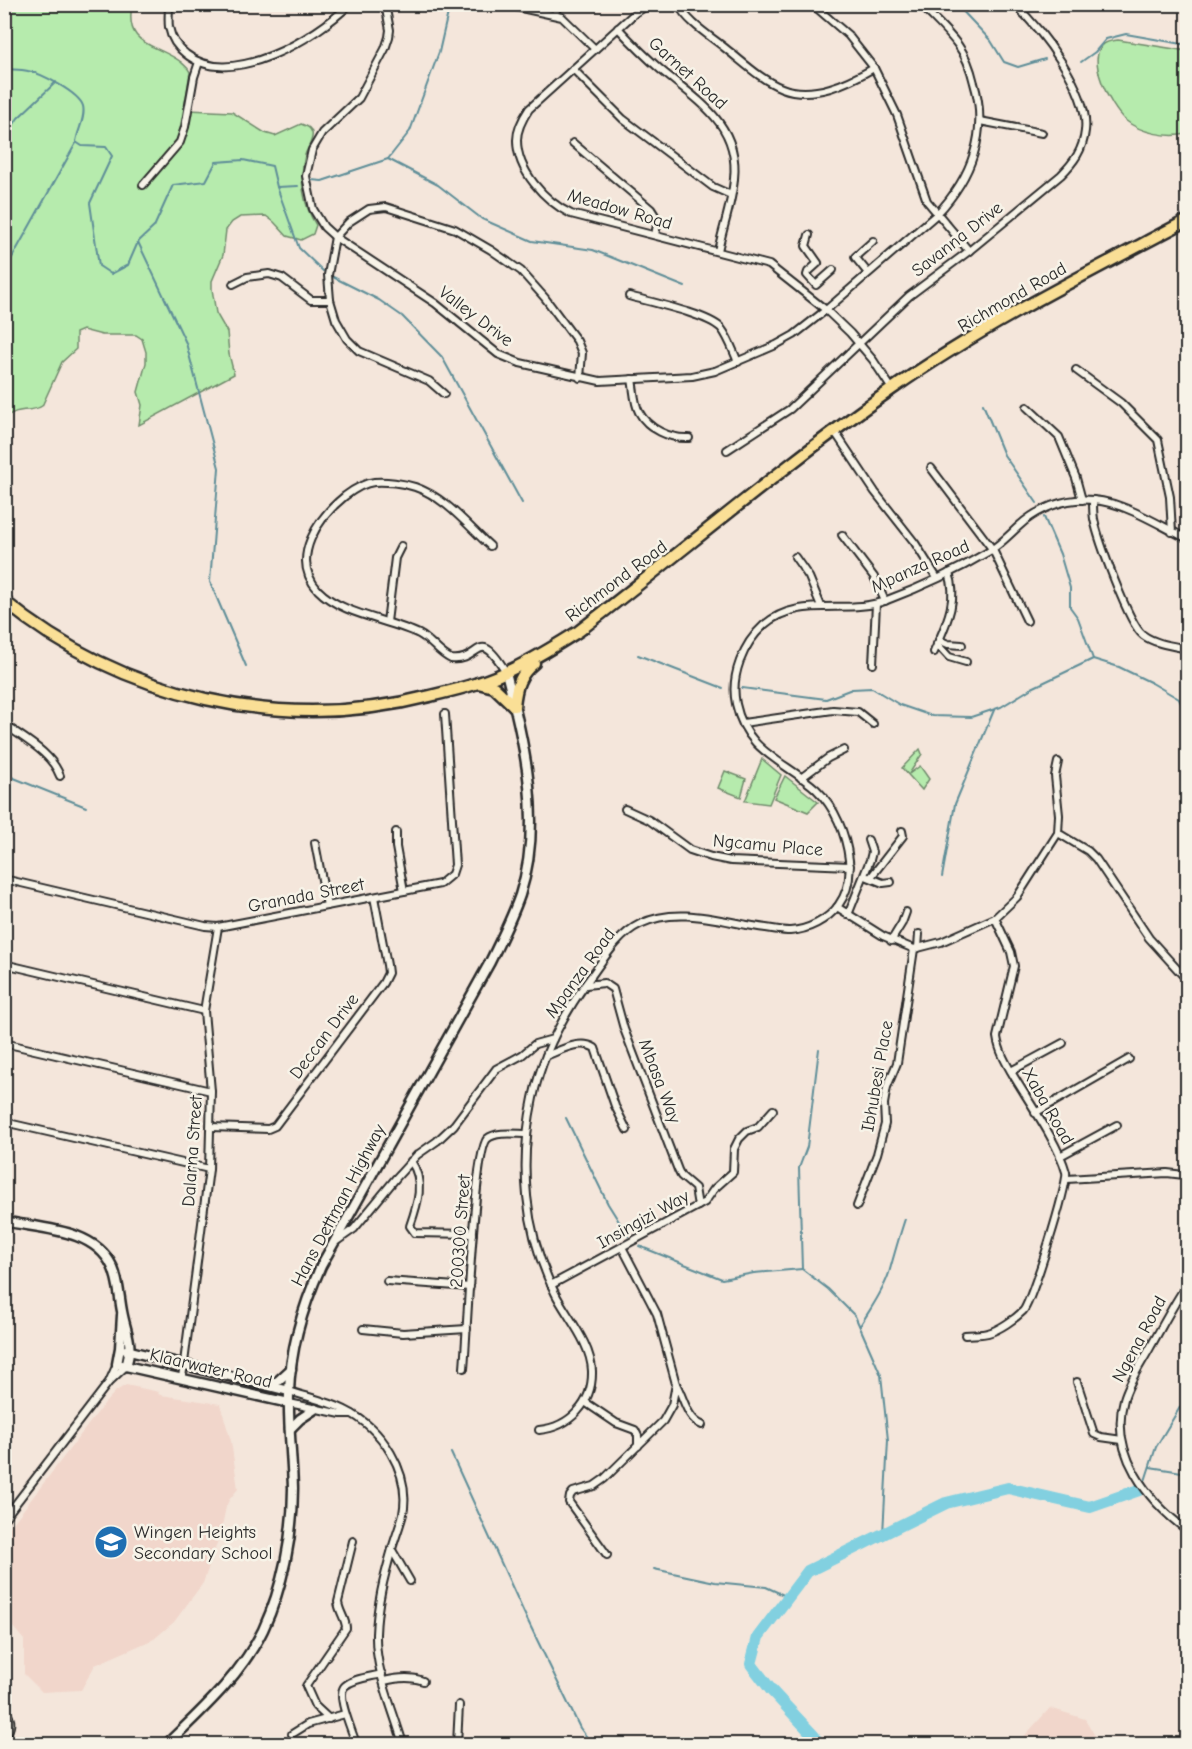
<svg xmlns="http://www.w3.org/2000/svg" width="1192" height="1749" viewBox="0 0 1192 1749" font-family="'Comic Neue',sans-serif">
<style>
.built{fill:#f1d6cb}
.green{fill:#b6ebad;stroke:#708b6c;stroke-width:1.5}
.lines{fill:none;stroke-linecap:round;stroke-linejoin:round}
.stream{stroke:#5f8e98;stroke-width:2}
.river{stroke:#82d0e0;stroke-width:12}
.street-casing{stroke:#2b2b2b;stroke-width:10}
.secondary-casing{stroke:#2b2b2b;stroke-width:13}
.highway-casing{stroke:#2b2b2b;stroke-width:15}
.street{stroke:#f7f3e8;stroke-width:6}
.secondary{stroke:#f7f3e8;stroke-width:8}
.highway{stroke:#fadf96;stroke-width:10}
.labels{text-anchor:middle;stroke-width:5;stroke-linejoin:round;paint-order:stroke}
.street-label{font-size:18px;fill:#2b2b2b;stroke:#f7f3e8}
.poi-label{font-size:18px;fill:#2b2b2b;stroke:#f7f3e8;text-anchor:start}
</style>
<rect width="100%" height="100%" fill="#f4e6db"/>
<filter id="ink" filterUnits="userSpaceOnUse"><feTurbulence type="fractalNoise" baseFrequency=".0167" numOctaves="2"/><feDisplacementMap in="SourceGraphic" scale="12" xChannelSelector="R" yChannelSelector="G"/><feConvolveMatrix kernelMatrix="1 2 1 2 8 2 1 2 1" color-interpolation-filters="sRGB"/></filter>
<g filter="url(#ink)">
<g class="built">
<path d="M126,1385L159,1392L158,1394L161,1395L220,1404L231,1441L238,1489L229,1500L226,1507L220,1535L203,1583L174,1622L154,1639L95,1665L81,1690L42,1692L24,1674V1640L7,1620H5L4,1535L104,1404L116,1391Z"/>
<path d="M1050,1708L1085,1719L1100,1744H1017Z"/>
</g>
<g class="green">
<path d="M5,5H132C124,47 156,43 181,62C185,66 188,67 190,72L185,104L189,110L232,112L265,133L275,136L301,124C306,126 311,127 312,133C314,139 307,149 305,155C299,178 303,205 316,225L313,234L301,240L287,236L274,222L266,216L240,217L232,222L226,230L223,255L212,281V289L216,313L227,332L229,354L234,374L139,425L142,405L138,392L146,363V352L142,339L136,335H102L83,330L76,333V349L62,362L42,406C32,413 18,406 5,418Z"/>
<path d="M1118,40L1187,51V134C1167,138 1141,133 1125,120C1111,108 1085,59 1104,44C1108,41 1113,41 1118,40Z"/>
<path d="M920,749L922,754L909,774L920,766L929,779L922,790L902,768Z"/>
<path d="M762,759L781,775L769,804L745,801Z"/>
<path d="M725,771L746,779L741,797L718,788Z"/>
<path d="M785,776L818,802L808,812L774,798Z"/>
</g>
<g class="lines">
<g class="stream">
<path d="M956,4L991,41L1004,62L1018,67L1045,59"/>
<path d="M1081,62L1095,52L1106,39L1126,34L1188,45"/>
<path d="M4,69C12,70 20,69 28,71C41,73 79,93 83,106C86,118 77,131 76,142L82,146L106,147L112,156L90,203L99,266L111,274L128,265L138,242L154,227L173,185L206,181L216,162L243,160L272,166L277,187L298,186"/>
<path d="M4,139L18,118L56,82"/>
<path d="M388,159L438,185L482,219L532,241L593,250L685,287"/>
<path d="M311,180L322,181L388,159L410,131L439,52L450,4"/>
<path d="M277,187L299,248L323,271"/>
<path d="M138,242L186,343L219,468L210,582L246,666"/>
<path d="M4,272L76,143"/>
<path d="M331,276L379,300L402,316L442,357L522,503"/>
<path d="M983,404L1004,455L1037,503"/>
<path d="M1044,517L1060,554L1070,588V607L1078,618L1093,659"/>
<path d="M638,655L723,688"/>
<path d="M742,688L826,699L852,689L872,688L900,705L932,716L971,717L1001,707L1032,688L1093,659L1119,667L1152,683L1179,699L1188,717"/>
<path d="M4,774L86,807"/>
<path d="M942,877L955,804L994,710"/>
<path d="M819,1049L807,1147L799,1168L802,1269L828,1289L855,1316L881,1375L888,1440L883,1534"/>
<path d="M566,1118L608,1204L628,1236"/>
<path d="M639,1246L722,1279L754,1273L802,1269"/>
<path d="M860,1326C870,1309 883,1292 889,1273C894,1255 899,1237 905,1219"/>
<path d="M451,1453L525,1615L580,1728L592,1744"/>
<path d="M1150,1467L1188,1473"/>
<path d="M1145,1481L1156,1447L1188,1394"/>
<path d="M654,1569L715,1582L766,1587L788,1597"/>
</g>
<path class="river" d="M818,1744L814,1736L771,1690L751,1664L758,1637L808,1571L946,1503L1008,1488L1090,1507L1139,1490"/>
<defs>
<g id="street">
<path d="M169,4C169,12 168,20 169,27C171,38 178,48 186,54C231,90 316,38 350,4"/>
<path d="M385,4L390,30L389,37L385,49L359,98L322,133L312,150L306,176L313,209L324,227L335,237L435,303L498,354L520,363L600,381L692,376L715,371L776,345L794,335L826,310L937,214C971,178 989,133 974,83C971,70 966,56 958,45C947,30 933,18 920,4"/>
<path d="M503,4L562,17L595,49"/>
<path d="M650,4L635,13L529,109C523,118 517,129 517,140C517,171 545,201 571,214L769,265L826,310L850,333L873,360L892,389"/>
<path d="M678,4C688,23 709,35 725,48C743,62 761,80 782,88C813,100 848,83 874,68"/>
<path d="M812,4L848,35L874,68L897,115L927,201L969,251"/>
<path d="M1022,12L1031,4"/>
<path d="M555,14L558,4"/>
<path d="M618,28C632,43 646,57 661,70C697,100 740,124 734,179C732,203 723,227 718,251"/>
<path d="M573,69L623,119L713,187L731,195"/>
<path d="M980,121L1042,133"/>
<path d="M573,143L651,209L658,220L655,235"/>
<path d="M143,185L180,142L185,127L194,77L199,62"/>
<path d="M809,235L806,246L818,263L808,272L807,275L816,285L833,270"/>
<path d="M868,273L855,257L873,241"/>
<path d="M233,284L247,277L269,274L282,278L311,300H330"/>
<path d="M629,296C650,302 707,314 721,328C729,338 733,351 738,362"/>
<path d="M1076,370L1121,403L1158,440L1170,497L1172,532"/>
<path d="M632,379C634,389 634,403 639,412C648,429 670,439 689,438"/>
<path d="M444,394L429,381L359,351L347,339L336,320L330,300L328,275L335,237L349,222L369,209L386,207L455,229L491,250L521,271L545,298L577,341L582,353L580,378"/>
<path d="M1027,407L1059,437L1076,478L1082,500"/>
<path d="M835,432L875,492L915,543L937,578"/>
<path d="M727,450L790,409L909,296L969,251L1061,175C1074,162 1083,150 1085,131C1090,92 1042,30 1014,4"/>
<path d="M931,468L993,550L1027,621"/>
<path d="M1093,500C1093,506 1093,513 1094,519C1098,539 1129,625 1143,635C1155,644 1173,646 1188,649"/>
<path d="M842,535L874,577L885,601"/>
<path d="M490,546C467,525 445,497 415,487C403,483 386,481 374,482C363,483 353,490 345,496C319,517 289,558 318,590C342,615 388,619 419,634C431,640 438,653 451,659C481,663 477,624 506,672"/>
<path d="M795,557L809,577L821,606"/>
<path d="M1185,608L1188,610"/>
<path d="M387,622L395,558L401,546"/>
<path d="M939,640L948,644L962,645"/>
<path d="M937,644L949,657L966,662"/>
<path d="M934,652C945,626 959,601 949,573"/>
<path d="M873,664L876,604"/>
<path d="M743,723L833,710L858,712L873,724"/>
<path d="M4,724C24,739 51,752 60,776"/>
<path d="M801,778L828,758L844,750"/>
<path d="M625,809L649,820L690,850L711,857L731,861L850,866"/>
<path d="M396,832V847L404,891"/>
<path d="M1058,833L1088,851L1096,859L1149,938L1188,981"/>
<path d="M315,843L327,906"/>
<path d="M868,877L883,883L891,882"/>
<path d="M871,877L903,836L902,831"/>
<path d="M4,879L205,926L218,927L440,884L452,874L455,865L445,714"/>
<path d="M837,907L883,936L914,949L941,942L995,918L1017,897L1058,833L1059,815L1055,776L1058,762"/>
<path d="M848,915L870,860L872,852L868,840"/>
<path d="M891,941L902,923L906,912"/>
<path d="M918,948L919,934"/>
<path d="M4,964L204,1011"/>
<path d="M586,985L604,983L613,989L624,1029L678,1170L681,1176L695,1188L698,1206"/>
<path d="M4,1043L211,1091"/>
<path d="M546,1056C561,1050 580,1039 595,1048L615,1106L627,1130"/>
<path d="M1011,1071L1063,1043"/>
<path d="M1035,1113L1129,1059"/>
<path d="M4,1122L209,1169"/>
<path d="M211,1127L268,1129L275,1126L383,983L388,973L387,965L374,897"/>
<path d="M1060,1156L1117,1125"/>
<path d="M411,1161C425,1182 418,1203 410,1226L415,1233L473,1234"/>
<path d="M1067,1179L1167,1173L1184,1175"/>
<path d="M857,1206L877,1154L885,1124L884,1104L887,1087L897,1063L914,949"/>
<path d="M334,1243L354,1229L396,1178L417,1155L437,1141L454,1125L496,1069L522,1055L535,1044L553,1039"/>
<path d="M387,1281L470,1287"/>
<path d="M1188,1283C1174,1303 1163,1325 1151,1346C1142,1363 1129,1381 1124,1399C1109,1452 1147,1501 1188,1531"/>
<path d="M551,1285L705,1202L714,1189L733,1172L734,1149L739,1139L747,1131L758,1127L773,1110"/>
<path d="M363,1329L403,1333L467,1329"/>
<path d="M965,1335C973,1334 981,1335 988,1333C999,1330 1015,1319 1023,1311C1031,1303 1069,1183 1066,1172C1058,1143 1029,1102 1013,1075C1006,1063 999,1051 997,1037L1014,966L1011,952L995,918"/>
<path d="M464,1368C467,1336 474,1153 487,1139C496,1131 516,1134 527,1134"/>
<path d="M182,1378L209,1169L211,1091L204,1011L218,927"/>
<path d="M110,1381L126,1366"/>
<path d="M1077,1382L1094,1434L1101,1437L1122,1440"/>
<path d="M676,1384C684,1398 687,1419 702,1425"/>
<path d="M289,1391C307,1397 328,1401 345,1410C382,1428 411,1472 403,1514C400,1526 395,1538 392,1549C384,1577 377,1604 376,1634C375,1671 393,1709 403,1744"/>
<path d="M585,1402L616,1423L635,1430L638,1436V1446"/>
<path d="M289,1403L341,1414H352"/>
<path d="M539,1430C570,1427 593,1403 592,1371C591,1343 567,1317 555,1293C524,1232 519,1163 533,1098C542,1055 562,1017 587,982C602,962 617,935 640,924C680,905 725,923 766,928C774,929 782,931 790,931C808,930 827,920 838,906C848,892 851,877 849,860C846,834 835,807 816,789C785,761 746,752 736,704C730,676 743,644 764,625C800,594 848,616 887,600C922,587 956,571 988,552C1000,545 1009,535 1019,526C1034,512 1055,502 1076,500C1117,496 1152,522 1188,539"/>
<path d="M4,1519L109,1382L117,1364"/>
<path d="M392,1550L410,1581"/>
<path d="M607,1555L569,1502L570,1496L573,1492L594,1486L604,1479L663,1421L672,1405L676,1384L657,1314L622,1247"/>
<path d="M384,1681C396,1678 411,1676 423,1681"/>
<path d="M4,1710C14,1720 11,1728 4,1739"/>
<path d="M329,1719L315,1706L306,1686L346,1628C346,1619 339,1612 338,1602L353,1541"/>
<path d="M292,1734L308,1724L345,1714"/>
<path d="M356,1744C353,1732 335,1695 345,1686C354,1678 371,1677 382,1674"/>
<path d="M457,1744L459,1705"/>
</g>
<g id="secondary">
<path d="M4,1221C40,1229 94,1228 112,1266C119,1280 119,1296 122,1311C126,1334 134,1342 126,1366"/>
<path d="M122,1315L120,1348L117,1364L289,1403"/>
<path d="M126,1350L289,1391"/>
<path d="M266,1385L278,1381L291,1369"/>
<path d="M290,1429L300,1419L315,1409"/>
<path d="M167,1744C202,1710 241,1675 263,1630C283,1587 293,1536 293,1488C292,1456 288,1425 289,1393C290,1348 303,1306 321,1266L490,962C501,940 512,918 520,895C544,822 524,744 506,672"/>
</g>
<g id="highway">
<path d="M4,601C123,698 282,734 430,696C455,690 480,684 504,673C530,662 555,646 579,631C683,551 784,465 892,389C985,324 1088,273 1188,220"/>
<path d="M478,683L494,687L514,706"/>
<path d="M514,706C516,687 519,675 534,663"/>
</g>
</defs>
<use href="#street" class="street-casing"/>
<use href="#secondary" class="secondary-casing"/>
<use href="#highway" class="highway-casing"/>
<use href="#street" class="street"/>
<use href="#secondary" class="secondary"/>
<use href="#highway" class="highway"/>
</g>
</g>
<defs>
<symbol id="school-disc" viewBox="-11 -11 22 22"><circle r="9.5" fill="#1f6fb2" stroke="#f7f3e8"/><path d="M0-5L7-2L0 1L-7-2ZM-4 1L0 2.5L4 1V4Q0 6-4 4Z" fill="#fff"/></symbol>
</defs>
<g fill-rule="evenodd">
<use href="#school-disc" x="92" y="1523" width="38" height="38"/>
</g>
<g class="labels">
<g class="street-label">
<text transform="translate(688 73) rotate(42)" y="6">Garnet Road</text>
<text transform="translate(620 209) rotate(16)" y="6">Meadow Road</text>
<text transform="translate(957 239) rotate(-38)" y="6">Savanna Drive</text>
<text transform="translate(1012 297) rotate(-30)" y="6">Richmond Road</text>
<text transform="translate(476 316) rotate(37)" y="6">Valley Drive</text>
<text transform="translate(920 566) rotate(-24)" y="6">Mpanza Road</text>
<text transform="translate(616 581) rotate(-37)" y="6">Richmond Road</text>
<text transform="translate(768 845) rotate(5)" y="6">Ngcamu Place</text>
<text transform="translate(306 895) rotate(-11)" y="6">Granada Street</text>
<text transform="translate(580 973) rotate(-54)" y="6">Mpanza Road</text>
<text transform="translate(324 1036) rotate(-53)" y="6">Deccan Drive</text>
<text transform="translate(877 1076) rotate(-80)" y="6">Ibhubesi Place</text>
<text transform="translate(660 1081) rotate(69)" y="6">Mbasa Way</text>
<text transform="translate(1048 1106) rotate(60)" y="6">Xaba Road</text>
<text transform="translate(192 1151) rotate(-86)" y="6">Dalarna Street</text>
<text transform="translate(338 1205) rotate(-62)" y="6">Hans Dettman Highway</text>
<text transform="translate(643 1219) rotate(-29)" y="6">Insingizi Way</text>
<text transform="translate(460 1231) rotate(-86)" y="6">200300 Street</text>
<text transform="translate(1139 1339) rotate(-62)" y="6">Ngena Road</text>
<text transform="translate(211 1368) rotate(13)" y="6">Klaarwater Road</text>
</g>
<g class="poi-label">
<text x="134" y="1538">Wingen Heights<tspan x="134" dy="21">Secondary School</tspan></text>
</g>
</g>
<rect width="1192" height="1749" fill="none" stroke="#f7f3e8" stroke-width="24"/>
<rect x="12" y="12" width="1168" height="1725" fill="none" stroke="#2b2b2b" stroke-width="2" filter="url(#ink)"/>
</svg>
